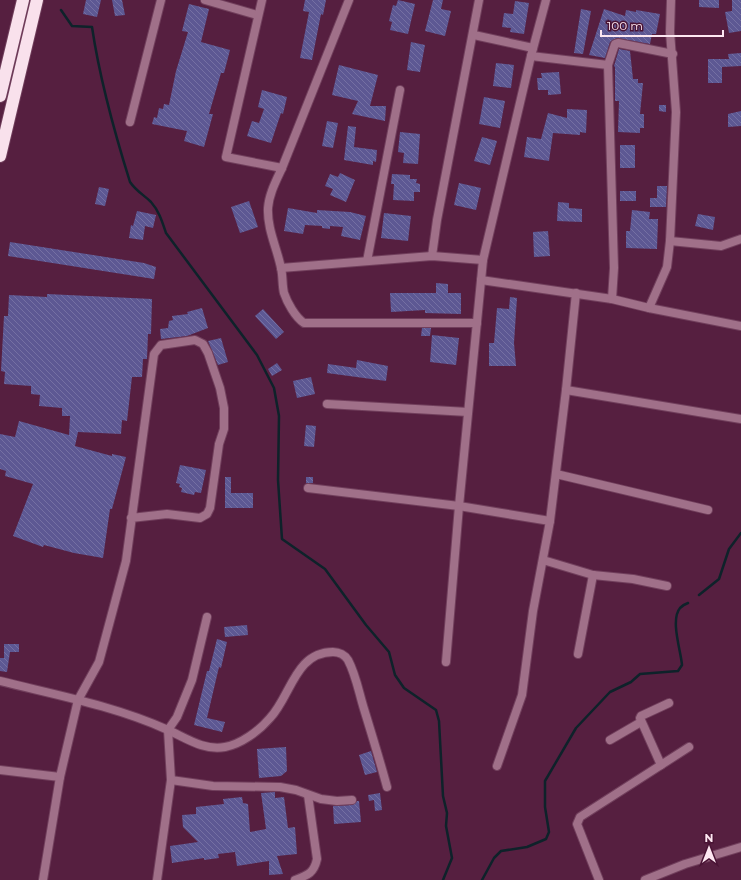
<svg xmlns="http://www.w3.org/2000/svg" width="741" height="880" viewBox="0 0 741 880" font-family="Montserrat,sans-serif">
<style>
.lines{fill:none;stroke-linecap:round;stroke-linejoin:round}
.stream{stroke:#0e222a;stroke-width:2.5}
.building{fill:url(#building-back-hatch)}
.street-casing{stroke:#713f5c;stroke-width:10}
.highway-casing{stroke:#713f5c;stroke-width:14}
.street{stroke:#a07089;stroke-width:8}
.highway{stroke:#f9e1ec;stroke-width:12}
</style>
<defs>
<pattern id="building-back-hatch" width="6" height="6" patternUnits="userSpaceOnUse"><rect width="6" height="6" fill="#5d5893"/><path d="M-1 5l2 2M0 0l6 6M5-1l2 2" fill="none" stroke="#7570a3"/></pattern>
</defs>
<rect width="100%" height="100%" fill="#561f40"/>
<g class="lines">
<g class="stream">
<path d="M61,10L72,26L92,27C100,81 114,131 130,182C136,191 144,195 151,202C159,211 162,221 166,233L257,355L274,388L279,416L278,480L282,539L325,569L366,625L389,652L395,675L404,688L436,710L439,721L443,796L447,813L446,826L452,858L443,880"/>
<path d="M699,595L719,579L729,549L741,533"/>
<path d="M482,880L494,858L501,851L527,847L546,839L549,832L545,807V781L576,728L610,692L631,682L640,674L678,671L682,665C681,651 670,620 680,608C682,606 685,604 688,603"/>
</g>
</g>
<g class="building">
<path d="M86,0H101L97,17L83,14Z"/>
<path d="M112,0H122L125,15L115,16Z"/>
<path d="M305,0H326L323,15L321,14L312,60L300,58L309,12L303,11Z"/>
<path d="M398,0L415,4L408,34L390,30L392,22L389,21L393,5L396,6Z"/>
<path d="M433,0H443L441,9L451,11L445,36L425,31Z"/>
<path d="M699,0H719V8L699,7Z"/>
<path d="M732,0H741V31L729,33L725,12L732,11Z"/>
<path d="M515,1L529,3L524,34L510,32L511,28L502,27L504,13L513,14Z"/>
<path d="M189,4L209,9L201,42L230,50L224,73H221L209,114H213L204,147L184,141L187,131L152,124L154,117L157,118L159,108L163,109L164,104L169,105L176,71L188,32L182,31Z"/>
<path d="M581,9L591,11L583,54L574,53Z"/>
<path d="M604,9L625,16L626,10L636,12V10L660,14L656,34H652L650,44L617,38L610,42L605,58L589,55Z"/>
<path d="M411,42L425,45L420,72L407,70Z"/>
<path d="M619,49L630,51L633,79H638V83H643L640,114H644V128H640V133L618,132L619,101H615V67L614,66Z"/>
<path d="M741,53V66L722,67V83H708V59H729L728,54Z"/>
<path d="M496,63L514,65L511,88L493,86Z"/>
<path d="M339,65L378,75L370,106H386L385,121L352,114L358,101L332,95Z"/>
<path d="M559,72L561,94L548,95V90H538L537,78H542L541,73Z"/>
<path d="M262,90L287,97L283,114L281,113L271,143L247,136L252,121L259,123L264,109L258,107Z"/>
<path d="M484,97L505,101L500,128L479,124Z"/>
<path d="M659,105H666V112L659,111Z"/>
<path d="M567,109L587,110L586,133L580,132V135L553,133L549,161L524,157L527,137L541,139L548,113L567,118Z"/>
<path d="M741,111V126L728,127V114Z"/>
<path d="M327,121L338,123L333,148L322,146Z"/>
<path d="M348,126L356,127L354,147L377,150L376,162L373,161V165L344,160Z"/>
<path d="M400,132L420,134L418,164L403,163L404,153L398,152Z"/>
<path d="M482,137L497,141L490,165L474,161Z"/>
<rect x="620" y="145" width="15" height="23"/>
<path d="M340,173L355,180L346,202L330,195L333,189L325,186L330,174L338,177Z"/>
<path d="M392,174L410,175V179H417L416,183L420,184V192H414V201L393,200L394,184H391Z"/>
<path d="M459,183L481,188L476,210L454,205Z"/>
<path d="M657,186H667L666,207H650V198H657Z"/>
<path d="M99,187L109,189L105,206L95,204Z"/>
<rect x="620" y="191" width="16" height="10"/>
<path d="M249,201L258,227L240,233L231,207Z"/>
<path d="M558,202L569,203V208L582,209V222L557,221Z"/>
<path d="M288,208L317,213V210L350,212L366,216L360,240L341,236L343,227L330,226V229L322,228V226L305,225L303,234L284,231Z"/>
<path d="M632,210L650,212L649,219H658L657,249L626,248V231H630Z"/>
<path d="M137,211L156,215L153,228L145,226L143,240L129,238L131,225L133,226Z"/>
<path d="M384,213L411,216L408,241L381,238Z"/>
<path d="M698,214L715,217L713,230L695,226Z"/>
<path d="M548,231L550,256L534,257L533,232Z"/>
<path d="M10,242L144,263L156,267L154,279L8,256Z"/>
<path d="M436,283L448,284V293H461V314L425,313V310L391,312L390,293H436Z"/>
<path d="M47,294L152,299L151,334H148L147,359H143L142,377H132L127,421L122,420L121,434L78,432L75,446L112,456V454L126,457L112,509H110L103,558L74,553L44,545L43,547L13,536L33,484L5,476L6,471L0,469V434L15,437L19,421L69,435L70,416H62V408L39,406L40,395L31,394V386L4,384L5,372L1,371L4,316H8L9,295L47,297Z"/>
<path d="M510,297L517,298L514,343L516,366H489V343H494L497,308L509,309Z"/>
<path d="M202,308L208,328L187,336L161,339L160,329L168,328L169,321L173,320L172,316L188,314L187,312Z"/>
<path d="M263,309L284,332L276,339L255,316Z"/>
<path d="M422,328H431L430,336H421Z"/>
<path d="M432,335L459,338L456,365L430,362Z"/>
<path d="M221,338L228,362L218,365L208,341Z"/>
<path d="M357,360L388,366L386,381L327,373L328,364L356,368Z"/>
<path d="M277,363L282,370L272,376L268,369Z"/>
<path d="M311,377L315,394L297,398L293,381Z"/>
<path d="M306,425L316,426L314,447L304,446Z"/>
<path d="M180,465L206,470L201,493L195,492L194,495L181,492L182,488L179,487L180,484L176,483Z"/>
<path d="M225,477H231V493H253V508H225Z"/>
<rect x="306" y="477" width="7" height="6"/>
<path d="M247,625L248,635L225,637L224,627Z"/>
<path d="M217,639L227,642L221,668L219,667L207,718L225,722L222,732L194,725L207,671H209Z"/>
<path d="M4,644H19V652H10L7,672L0,671V658H4Z"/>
<path d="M286,747L287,771L281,776L259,778L257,749Z"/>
<path d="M371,751L377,772L365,775L359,755Z"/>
<path d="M275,792V798L284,797L288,828L295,827L297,854L277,856L283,874L269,875V861L237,866L235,852L218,854L219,858L204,860V858L172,863L170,846L198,842L183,827L182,815L196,814V807L224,804L223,799L242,797L243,803L248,804L250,832L266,829L261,793Z"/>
<path d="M380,793L382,810L375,811L374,800L369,801L368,795Z"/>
<path d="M357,801H359L361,822L334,824L333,806L352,805Z"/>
</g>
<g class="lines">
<defs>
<g id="street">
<path d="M205,0L257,15"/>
<path d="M262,0L226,157L282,168"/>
<path d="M349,0L282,168C276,181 269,194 268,208C267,229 277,248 281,268C283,276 282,285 284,293C287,302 295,317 304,323H477"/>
<path d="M474,35L533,48"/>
<path d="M531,56L608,65"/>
<path d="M130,122L161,0"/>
<path d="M670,241L721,246L741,239"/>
<path d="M432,256L437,220L479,0"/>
<path d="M367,261L400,90"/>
<path d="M281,268L432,256L483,260"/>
<path d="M481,280L612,299L649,308L741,326"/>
<path d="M612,299L614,268L608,65L615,44L618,43L673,54"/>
<path d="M649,308L667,267L670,241L676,112L670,32L671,0"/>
<path d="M566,390L741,419"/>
<path d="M327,404L468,412"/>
<path d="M556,474L708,510"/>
<path d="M308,488L459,506L550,521"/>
<path d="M543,560L593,575L633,579L667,586"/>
<path d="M578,654L593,575"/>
<path d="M446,662L459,506L483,260L531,56L546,0"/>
<path d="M0,681C56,695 115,706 168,730C186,738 204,751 225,747C241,744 259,731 270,718C291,696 295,652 333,652C339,652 345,655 348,660C356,675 359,693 364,709C372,735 380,761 387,787"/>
<path d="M610,740L641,722"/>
<path d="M661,765L640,718L641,716L669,703"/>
<path d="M497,766L522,695L533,611L550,521L566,390L576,293"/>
<path d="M0,770L60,777"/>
<path d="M171,780L213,786L280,787L296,790L321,799L337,801L352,800"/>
<path d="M43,880L60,777L78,700L99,662L126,561L154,354L161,345L195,340L203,344L208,353L220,388L224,408V429L219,444L210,508L207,514L200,518L167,514L131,518"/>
<path d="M157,880L171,780L168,730L177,717L192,680L207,617"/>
<path d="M295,880C308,875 314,873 317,859L308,795"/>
<path d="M599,880L577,824L580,817L689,747"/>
<path d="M645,880L685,864L741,847"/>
</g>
<g id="highway">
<path d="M0,96L23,0"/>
<path d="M0,156L37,0"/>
</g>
</defs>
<use href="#street" class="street-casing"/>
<use href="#highway" class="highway-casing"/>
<use href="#street" class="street"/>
<use href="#highway" class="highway"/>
</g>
<g transform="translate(709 848)" stroke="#4a1435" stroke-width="3" paint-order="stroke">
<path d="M0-3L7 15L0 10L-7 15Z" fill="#fde7f1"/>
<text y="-6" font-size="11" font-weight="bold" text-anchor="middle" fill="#fde7f1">N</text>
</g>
<path d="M601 30v6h122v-6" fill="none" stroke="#fde7f1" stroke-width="2"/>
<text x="607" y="30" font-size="12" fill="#fde7f1" stroke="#4a1435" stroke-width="3" paint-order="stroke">100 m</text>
</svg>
